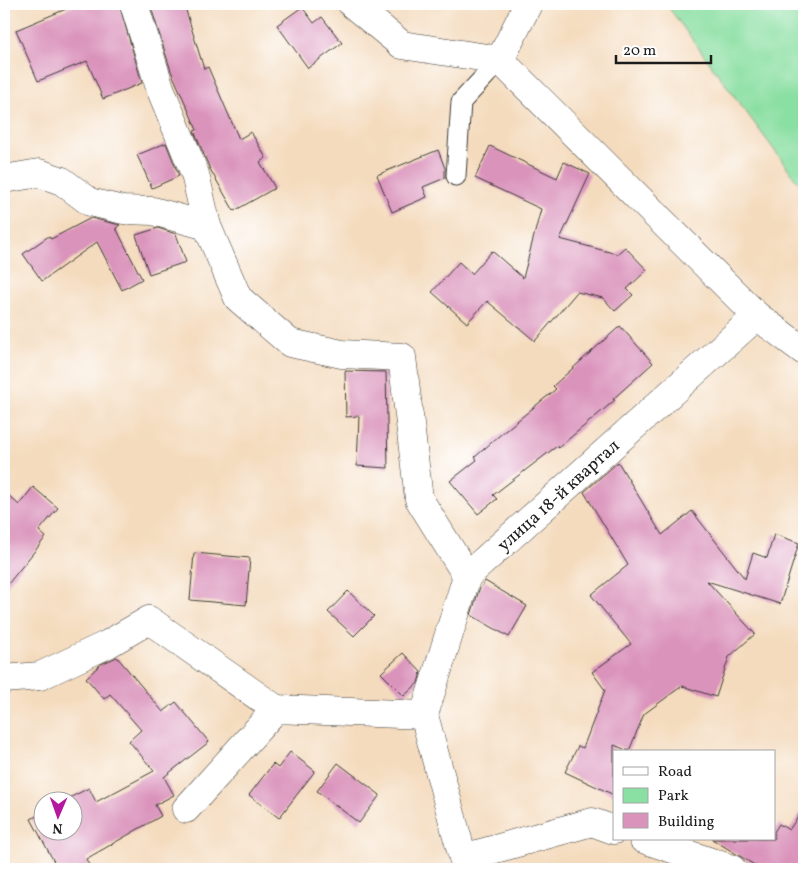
<svg xmlns="http://www.w3.org/2000/svg" width="808" height="873" viewBox="0 0 808 873" font-family="Vollkorn,serif">
<style>
.green{fill:#8adfa2;stroke:#537e5f}
.building{fill:#da93bb}
.lines{fill:none;stroke-linecap:round;stroke-linejoin:round}
.lane-casing{stroke:#3c3934;stroke-width:21}
.street-casing{stroke:#3c3934;stroke-width:29}
.lane{stroke:#fff;stroke-width:19}
.street{stroke:#fff;stroke-width:28}
.labels{text-anchor:middle;stroke-width:4.5;stroke-linejoin:round;paint-order:stroke}
.street-label{font-size:18px;fill:#1c1c1c;stroke:#fff}
</style>
<rect width="100%" height="100%" fill="#fff"/>
<filter id="ink" filterUnits="userSpaceOnUse"><feTurbulence type="fractalNoise" baseFrequency=".02" numOctaves="2"/><feDisplacementMap in="SourceGraphic" scale="10" xChannelSelector="R" yChannelSelector="G"/><feConvolveMatrix kernelMatrix="1 2 1 2 8 2 1 2 1" color-interpolation-filters="sRGB"/></filter>
<filter id="wash" filterUnits="userSpaceOnUse"><feTurbulence type="fractalNoise" baseFrequency=".0096" numOctaves="4" result="noise"/><feDisplacementMap in="SourceGraphic" scale="20" xChannelSelector="R" yChannelSelector="G"/><feGaussianBlur stdDeviation="1.12" result="paint"/><feColorMatrix in="noise" values="0 0 0 0 0 0 0 0 0 0 0 0 0 0 0 0 0 1.4 0 .05"/><feComposite in="paint" operator="in"/></filter>
<g filter="url(#wash)">
<rect width="100%" height="100%" fill="#f4dbbe"/>
<path class="green" d="M666,4H804V190Z"/>
<g id="blocks">
<g class="building">
<path d="M78,4H119L142,83L103,99L87,61L38,81L16,30Z"/>
<path d="M150,4H184L204,69L208,67L239,139L251,132L266,158L260,162L275,188L234,211L210,169L194,131L197,130L171,71Z"/>
<path d="M302,7L314,23L322,17L342,43L308,68L277,25Z"/>
<path d="M166,143L179,176L152,188L137,155Z"/>
<path d="M490,146L557,178L564,162L590,174L560,239L617,254L625,247L647,270L627,289L633,295L615,311L603,298L577,292L535,341L487,301L467,323L432,292L459,262L472,274L492,251L523,278L541,209L475,178Z"/>
<path d="M438,150L445,168V178L423,187L427,197L392,212L377,175Z"/>
<path d="M91,218L120,225L116,228L142,279L122,290L97,242L42,281L23,254L49,236L51,239Z"/>
<path d="M158,228L176,234L186,262L149,274L136,235Z"/>
<path d="M620,326L653,363L613,399L615,400L558,448L557,446L493,495L497,499L478,514L450,481L477,460L475,457L500,435L556,389L553,386Z"/>
<path d="M345,371L386,372L388,468L357,466L359,416L346,417Z"/>
<path d="M618,462L662,535L692,511L745,579L753,553L767,558L774,534L799,543L780,604L707,581L755,634L729,657L716,697L682,686L644,714L629,751L614,745V795L565,772L578,746L583,748L605,690L592,672L631,644L591,595L628,565L584,492Z"/>
<path d="M33,487L58,508L39,531L46,537L4,589V491L19,505Z"/>
<path d="M194,553L250,558L246,605L190,600Z"/>
<path d="M485,581L527,606L509,637L471,615L479,590Z"/>
<path d="M348,591L374,616L354,636L328,612Z"/>
<path d="M403,653L421,672L418,683L404,696L381,673Z"/>
<path d="M117,657L163,712L176,702L209,742L164,777L174,795L155,805L161,816L86,859L91,869H58L31,819L42,813V830H72V800H65L89,788L96,802L154,771L129,741L141,730L110,694L104,699L86,678L101,664Z"/>
<path d="M290,752L315,771L279,818L249,795L273,764L278,768Z"/>
<path d="M338,763L380,795L359,823L317,791Z"/>
<path d="M804,808V869H761L712,839H774V832L779,824L789,830Z"/>
</g>
</g>
</g>
<g filter="url(#ink)">
<use href="#blocks" fill-opacity="0" stroke="#3c3934" stroke-width="1"/>
<g class="lines">
<defs>
<path id="lane" d="M456,176L461,102L500,60"/>
<g id="street">
<path d="M134,4L160,88L195,174L207,226"/>
<path d="M352,4L402,45L500,60"/>
<path d="M500,60L757,316L804,351"/>
<path d="M500,60L528,4"/>
<path d="M4,179L39,173L62,181L90,202L123,210L153,211L207,226L238,298L290,343L342,354L402,357L419,499L467,576"/>
<path d="M4,679L40,676L108,644L149,620L276,709"/>
<path d="M424,715L463,858L592,822L614,830"/>
<path d="M186,809L276,709L424,715L467,576L757,316"/>
<path d="M643,839L732,869"/>
</g>
</defs>
<use href="#lane" class="lane-casing"/>
<use href="#street" class="street-casing"/>
<use href="#lane" class="lane"/>
<use href="#street" class="street"/>
</g>
</g>
<g class="labels">
<g class="street-label">
<text transform="translate(558 495) rotate(-42)" y="6">улица 18-й квартал</text>
</g>
</g>
<rect width="808" height="873" fill="none" stroke="#fff" stroke-width="20"/>
<rect x="613" y="750" width="162" height="90" fill="#ffffff" stroke="#a4a4a4"/>
<rect x="623" y="767" width="25" height="8" fill="#ffffff" stroke="#a4a4a4"/>
<text x="658" y="776" font-size="15" fill="#1c1c1c">Road</text>
<rect x="623" y="788" width="25" height="15" fill="#8adfa2" stroke="#a4a4a4"/>
<text x="658" y="800" font-size="15" fill="#1c1c1c">Park</text>
<rect x="623" y="813" width="25" height="15" fill="#da93bb" stroke="#a4a4a4"/>
<text x="658" y="826" font-size="15" fill="#1c1c1c">Building</text>
<g transform="translate(58 816) rotate(182)"><circle r="24" fill="#ffffff" stroke="#a4a4a4"/>
<path d="M0-4L9 19L0 12L-9 19Z" fill="#b5179e"/>
<text y="-8" font-size="14" font-weight="bold" text-anchor="middle" fill="#1c1c1c">N</text>
</g>
<path d="M616 55v8h95v-8" fill="none" stroke="#1c1c1c" stroke-width="2.5"/>
<text x="623" y="55" font-size="15" fill="#1c1c1c" stroke="#ffffff" stroke-width="4" paint-order="stroke">20 m</text>
</svg>
